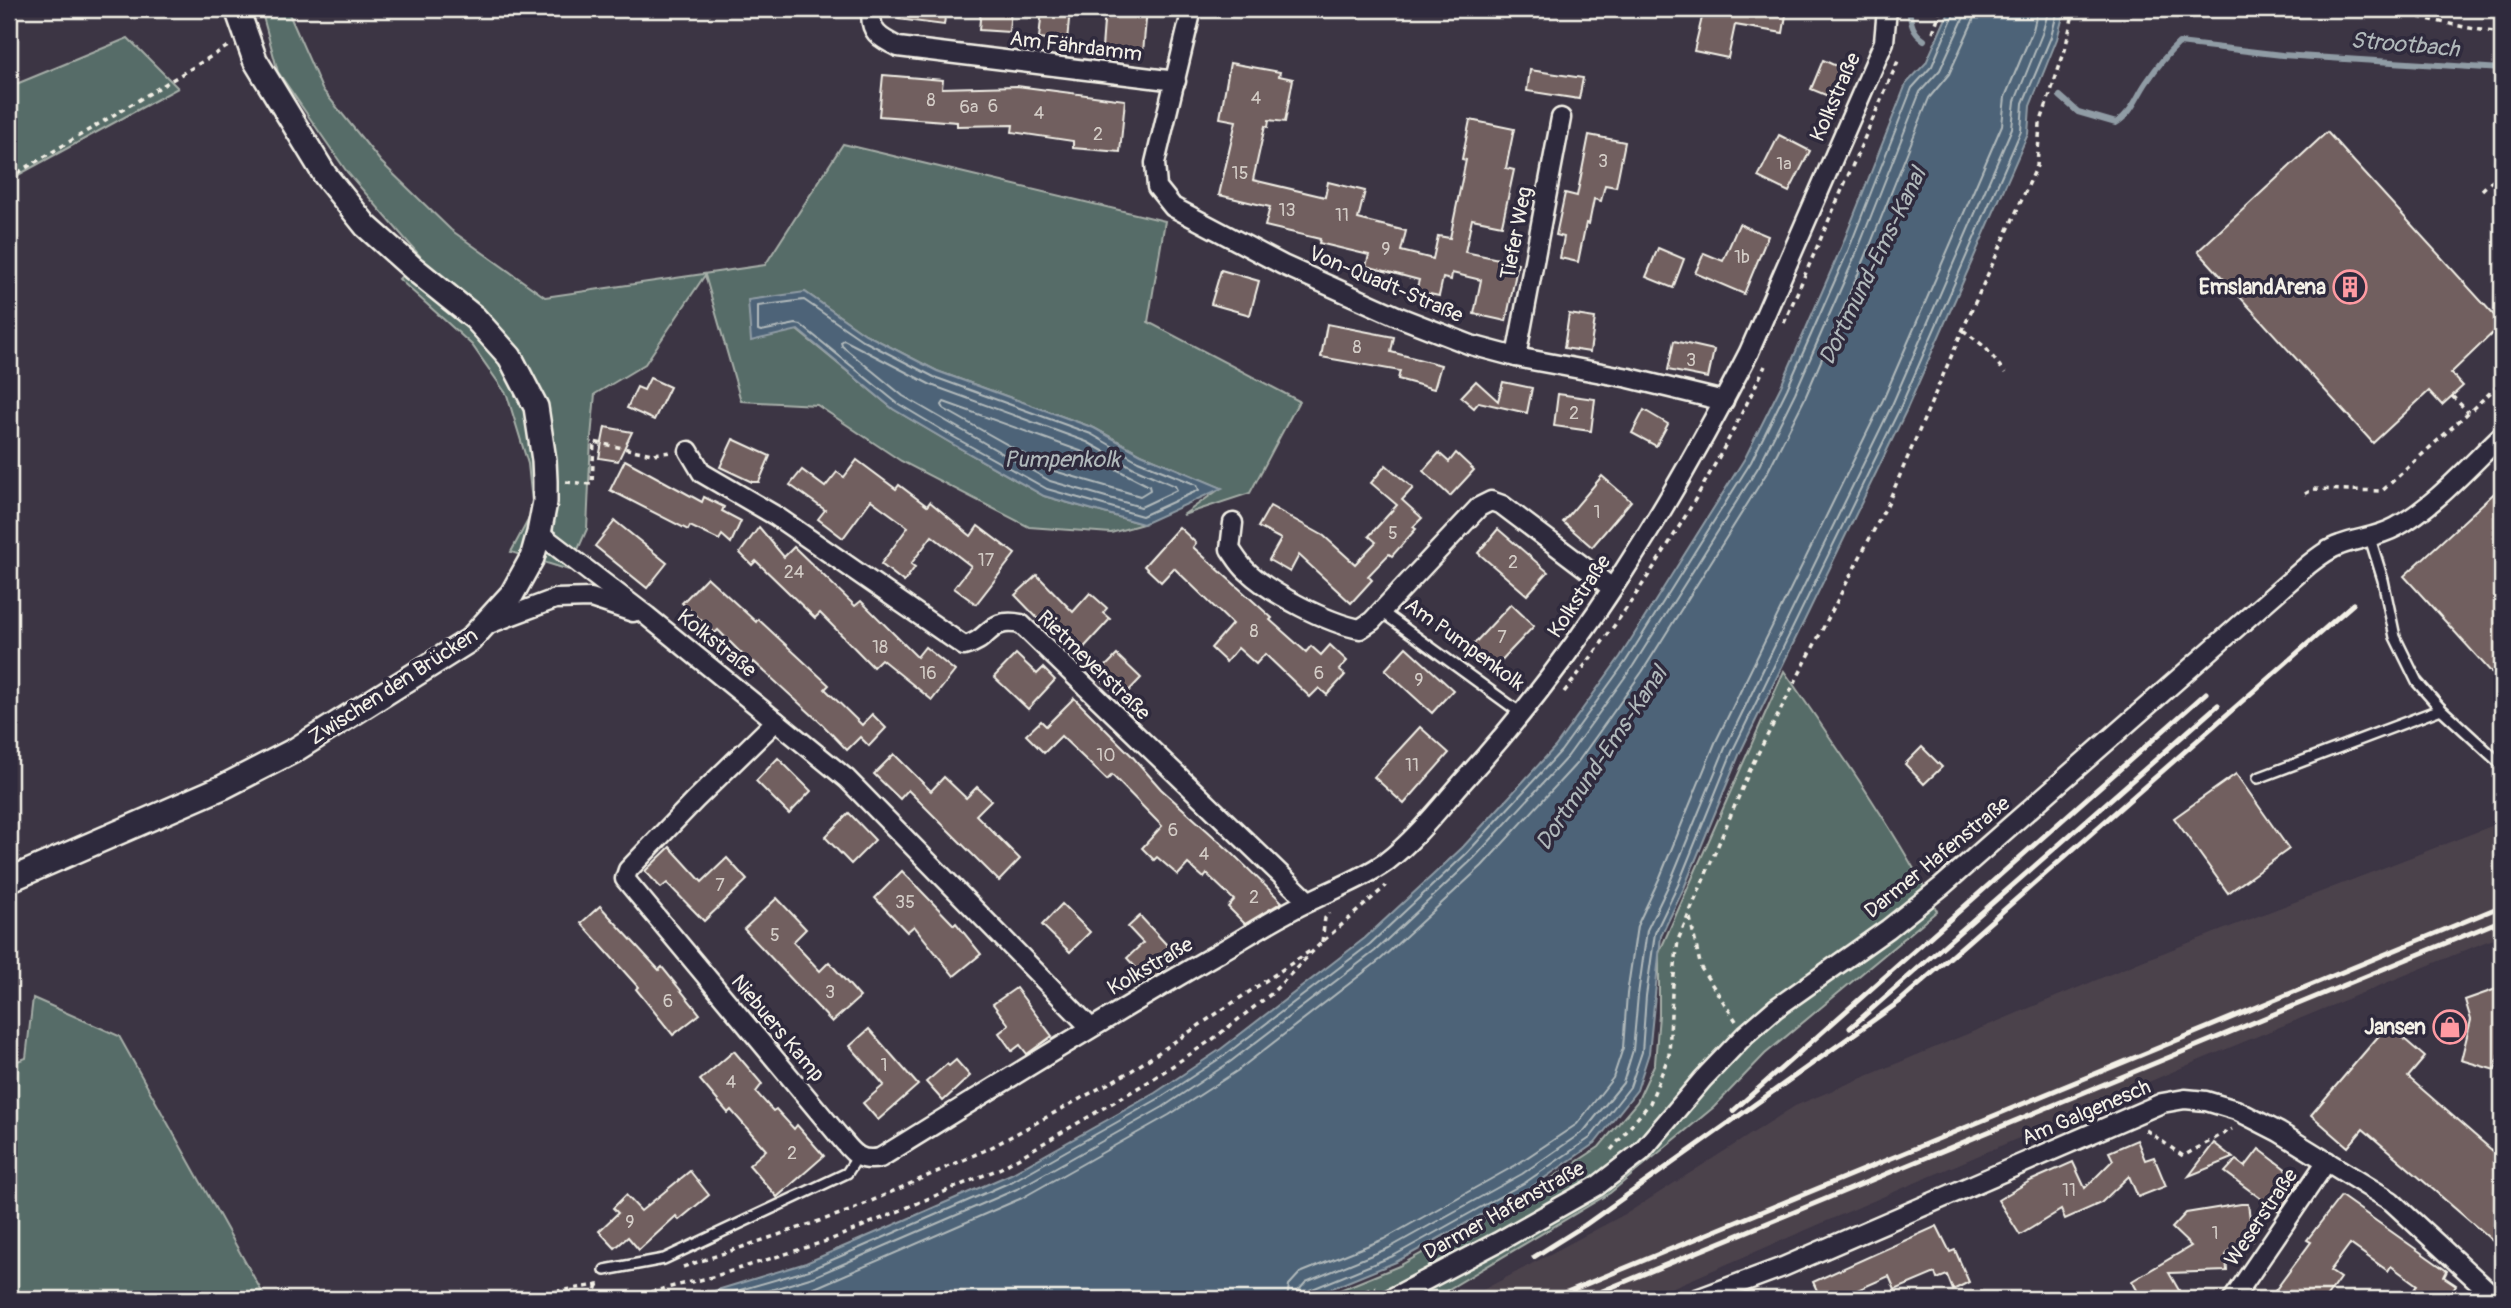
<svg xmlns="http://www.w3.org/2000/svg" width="2511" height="1308" viewBox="0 0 2511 1308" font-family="Pangolin,sans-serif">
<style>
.built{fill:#4c424c}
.green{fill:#576c67;stroke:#a6aea8;stroke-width:2}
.water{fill:#4d6478;stroke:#909ca5;stroke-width:2}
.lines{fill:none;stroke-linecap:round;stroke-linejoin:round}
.shore{stroke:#b1b9bb;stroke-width:2}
.stream{stroke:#909ca5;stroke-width:6}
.building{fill:#715f5e;stroke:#f4f1e8;stroke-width:2}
.service-casing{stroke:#f4f1e8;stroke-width:14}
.minor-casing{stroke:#f4f1e8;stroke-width:23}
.tertiary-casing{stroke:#f4f1e8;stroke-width:28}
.path{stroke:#f4f1e8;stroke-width:3.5;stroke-dasharray:5 5;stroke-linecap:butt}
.service{stroke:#2f2a3d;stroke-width:9}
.minor{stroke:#2f2a3d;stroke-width:18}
.tertiary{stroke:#2f2a3d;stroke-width:23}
.rail{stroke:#f4f1e8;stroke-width:5}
.labels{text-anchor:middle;stroke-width:7;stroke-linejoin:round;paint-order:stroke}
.number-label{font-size:18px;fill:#d3ccc6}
.street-label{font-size:21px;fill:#f4f1e8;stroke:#2f2a3d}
.poi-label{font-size:21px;font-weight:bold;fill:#f4f1e8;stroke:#2f2a3d;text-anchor:end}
.water-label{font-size:23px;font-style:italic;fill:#b1b9bb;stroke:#2f2a3d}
</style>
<rect width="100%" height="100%" fill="#3c3544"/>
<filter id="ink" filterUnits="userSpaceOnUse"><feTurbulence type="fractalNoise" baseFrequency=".0143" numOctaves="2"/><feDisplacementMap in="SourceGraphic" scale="14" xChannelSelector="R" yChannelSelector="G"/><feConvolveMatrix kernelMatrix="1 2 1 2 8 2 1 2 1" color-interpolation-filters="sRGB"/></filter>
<g filter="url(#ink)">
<path class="built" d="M2502,822V935L2195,1062L1646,1299H1466L1629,1212L1795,1106L2142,961Z"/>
<g class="green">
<path d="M261,9H287L322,89L381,162L451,230L545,297L765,265L843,144L1165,221L1148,322L1299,401L1250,493L1183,515L1221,488L1141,454L1094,428L937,371L865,334L805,292L797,330L893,409L949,442L1044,496L1143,524L1111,533L1029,527L901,461L817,405L741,401L705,275L645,364L595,394L591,438L587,529L569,570L511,552L533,511L528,464L507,395L472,345L399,279L420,256L347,172L278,72Z"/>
<path d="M128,38L178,88L9,180V87Z"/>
<path d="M1784,671C1838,749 1893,826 1937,911L1765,1054L1714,1107L1610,1193L1432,1299H1318L1399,1266L1534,1190L1599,1147L1637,1102L1655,1063L1659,1015V953Z"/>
<path d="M33,998L119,1036L266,1299H9V1064L26,1058Z"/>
</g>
<g class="water">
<path d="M1950,9H2065L2057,39L2030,106L2028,134L1906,411L1739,755L1684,888L1661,936L1649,1053L1637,1090L1595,1143L1530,1188L1396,1262L1306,1299H678L714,1291L806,1263L1011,1174L1155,1093L1221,1049L1365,938L1462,848L1555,747L1620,657L1745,458L1781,386L1841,248L1906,84L1926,63Z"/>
<path d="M805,292L865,334L937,371L1094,428L1141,454L1222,488L1143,524L1044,496L949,442L893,409L798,330L751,341L748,300Z"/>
</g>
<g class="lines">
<g class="shore">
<path d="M804,300L862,340L934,377L1091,434L1138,461L1197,485L1199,490L1142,516L1047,489L952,436L897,403L801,325L796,324L761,331L758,330V306Z"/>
<path d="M844,340L931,385L1087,442L1134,468L1175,486L1177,490L1141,507L1050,481L903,396L842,346L841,342Z"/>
<path d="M944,402L1083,452L1149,486L1150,490L1140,496L1054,471L944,409L942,405Z"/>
<path d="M709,1299L809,1270L1013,1181L1158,1099L1225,1055L1370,944L1467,853L1561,751L1626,661L1751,462L1787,389L1848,251L1912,88L1932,66L1956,9"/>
<path d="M741,1299L813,1277L1017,1189L1163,1107L1230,1062L1375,951L1474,858L1568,756L1633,666L1759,466L1795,393L1856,254L1920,92L1940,70L1964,17L1965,9"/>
<path d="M777,1299L817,1287L1022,1198L1169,1115L1237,1071L1381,959L1482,866L1577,763L1642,672L1768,471L1805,398L1865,258L1929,98L1949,74L1973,21L1975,9"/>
<path d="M1287,1299L1289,1285L1300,1273L1384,1239L1516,1165L1577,1124L1613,1078L1623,1048L1627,994L1637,926L1660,877L1715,743L1883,400L2002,125L2005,97L2033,30L2038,9"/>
<path d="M1297,1299L1299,1290L1306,1282L1389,1248L1522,1174L1584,1131L1623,1083L1633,1050L1638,995L1647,930L1670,882L1725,748L1892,405L2012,128L2015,101L2042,34L2049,9"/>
<path d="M1306,1299L1310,1290L1393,1256L1526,1182L1590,1138L1630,1087L1642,1052L1646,996L1655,933L1678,885L1732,752L1900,408L2021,131L2023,103L2051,37L2058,9"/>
</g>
<g class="stream">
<path d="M1909,9C1911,23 1912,32 1924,40"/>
<path d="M2060,96L2078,112L2116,123C2132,113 2136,98 2146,83C2156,68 2166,55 2179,43L2282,55L2502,69"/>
</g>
</g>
<g class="building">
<path d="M898,9H946L944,25L897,19Z"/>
<path d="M981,9H1011L1009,32L979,30Z"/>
<path d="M1042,9H1070L1067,41L1039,38Z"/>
<path d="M1105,9H1147L1143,52L1102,48Z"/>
<path d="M1704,9H1787L1783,33L1735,25L1728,58L1694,51Z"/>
<path d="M1823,60L1845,70L1833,98L1811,89Z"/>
<path d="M1230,63L1280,72L1279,76L1293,79L1285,122L1269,120L1268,127L1265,126L1253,180L1325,197L1328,182L1365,191L1358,219L1406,231L1401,251L1433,259L1438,236L1450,238L1466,160L1462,159L1470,120L1514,129L1506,168L1514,170L1502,225L1472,219L1465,252L1518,263L1506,321L1474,314L1481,280L1452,273L1451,280L1443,278L1439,296L1416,291L1419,280L1366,266L1369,255L1319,243L1320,239L1265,226L1270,207L1219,195L1236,121L1220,118Z"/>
<path d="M1530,70L1583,78L1579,99L1527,91Z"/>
<path d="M883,75L943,80L942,88L1017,86L1125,100L1120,152L1073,148V141L1012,132L1013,125L957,126V122L879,116Z"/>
<path d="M2327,132L2502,324L2451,373L2463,386L2442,405L2429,391L2373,443L2198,251Z"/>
<path d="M1589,135L1625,142L1616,187L1605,185L1601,201L1594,199L1589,224L1586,223L1578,262L1560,258L1564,237L1556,235L1565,193L1577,196Z"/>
<path d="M1779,135L1810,151L1789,192L1758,177Z"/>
<path d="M1739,224L1768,236L1744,294L1695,273L1704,253L1723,261Z"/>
<path d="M1658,248L1684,259L1673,288L1646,277Z"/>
<path d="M1221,270L1259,281L1250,315L1211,304Z"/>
<path d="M1569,314L1595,318L1590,352L1564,348Z"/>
<path d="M1327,324L1394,337L1391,352L1441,365L1434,389L1398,379L1400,371L1321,357Z"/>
<path d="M1674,341L1714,350L1708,378L1668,370Z"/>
<path d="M650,378L670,387L654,420L627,408L637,387L644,390Z"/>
<path d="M1476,381L1498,401L1503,382L1532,388L1527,413L1479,402L1474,408L1461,397Z"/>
<path d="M1558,394L1595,399L1591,431L1554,426Z"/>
<path d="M1644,410L1668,424L1656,446L1632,433Z"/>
<path d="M605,427L632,432L618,461L599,458Z"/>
<path d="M733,439L770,456L759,482H752L720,467Z"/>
<path d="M1439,453L1449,462L1456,453L1474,470L1450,496L1423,471Z"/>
<path d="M625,460L702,502L704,497L724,507L722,511L741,521L731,543L722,535L719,540L690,526L688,530L610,490Z"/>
<path d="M857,460L896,489L899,485L927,506L930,502L971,536L978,526L1015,554L976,604L954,588L971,566L932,536L911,564L915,567L904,582L881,564L908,527L871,500L843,538L818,519L825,510L790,485L802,470L825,487L837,472L844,477Z"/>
<path d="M1386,465L1413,488L1402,500L1422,518L1413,527L1416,529L1392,556L1389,554L1368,576L1372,580L1351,603L1299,555L1290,572L1269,560L1281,539L1258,527L1270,506L1324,536L1355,564L1376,542L1369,536L1397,505L1371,483Z"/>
<path d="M1602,476L1631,501L1592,547L1563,522Z"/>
<path d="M2502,486V684L2404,576Z"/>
<path d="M615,521L667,563L647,588L595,546Z"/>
<path d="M759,527L784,557L794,547L855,606L861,601L917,657L925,647L955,671L932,700L881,659L873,667L820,613L815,618L756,561L752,565L740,553Z"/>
<path d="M1179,527L1196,543L1193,547L1272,618L1270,620L1306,652L1311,646L1321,655L1330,645L1347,661L1339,670L1345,675L1327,695L1319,688L1310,697L1265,654L1256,664L1238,648L1226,662L1211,648L1232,624L1174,568L1161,582L1144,566Z"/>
<path d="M1498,529L1548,572L1527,595L1478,553Z"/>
<path d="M1037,575L1073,612L1090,593L1107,608L1103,613L1110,619L1078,654L1041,622L1015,595Z"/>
<path d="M707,577L756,622L758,619L829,685L825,689L862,725L872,714L886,728L869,746L860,737L847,750L822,724L754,662L752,664L718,630L715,633L682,603Z"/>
<path d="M1511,604L1534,626L1493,669L1470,648Z"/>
<path d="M1406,647L1453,690L1432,713L1385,670Z"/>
<path d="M1016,654L1037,674L1043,668L1055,680L1028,709L994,677Z"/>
<path d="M1117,655L1141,678L1121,699L1097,675Z"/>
<path d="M1074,698L1131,755L1161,789L1232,853L1282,902L1245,924L1228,907L1234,900L1207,874L1204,878L1188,864L1178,875L1157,857L1154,860L1142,848L1162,826L1112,775L1107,780L1061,736L1044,753L1026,735L1041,721L1046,726Z"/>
<path d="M1420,727L1449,753L1404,804L1374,777Z"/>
<path d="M1922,747L1942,767L1924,784L1905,764Z"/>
<path d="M894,754L931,791L944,777L966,798L977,787L991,800L976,815L1020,859L999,881L908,790L900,799L874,774Z"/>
<path d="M778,758L811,791L789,814L756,781Z"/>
<path d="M2236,774L2289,849L2228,893L2174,818Z"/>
<path d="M849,813L875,840L851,864L825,837Z"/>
<path d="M670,847L702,882L727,858L747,880L704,921L667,883L661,888L645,871Z"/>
<path d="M902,871L954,925L956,923L981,954L954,976L914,926L907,932L875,898Z"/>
<path d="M777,898L806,929L793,942L820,971L829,962L860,997L832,1022L744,929Z"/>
<path d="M1062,904L1090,932L1070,952L1042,925Z"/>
<path d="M600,906L659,970L662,967L700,1014L673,1035L636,989L638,987L581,923Z"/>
<path d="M1140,916L1178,957L1161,973L1148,981L1127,958L1143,943L1128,927Z"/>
<path d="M2502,987V1042L2495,1070L2461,1060L2471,1020L2465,1000Z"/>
<path d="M1016,988L1052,1036L1027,1054L1020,1045L1012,1051L999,1033L1009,1025L993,1004Z"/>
<path d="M2388,1025L2425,1057L2408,1077L2502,1159V1249L2363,1129L2348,1147L2311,1115Z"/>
<path d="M869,1029L918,1085L878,1120L863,1103L884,1085L850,1046Z"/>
<path d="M734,1051L762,1084L756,1092L773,1111L776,1109L794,1129L797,1125L824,1156L777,1197L749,1165L766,1150L731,1110L728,1113L700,1080Z"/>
<path d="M956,1060L970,1076L943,1101L926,1082L947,1064L949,1066Z"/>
<path d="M2137,1140L2145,1160L2154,1157L2166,1186L2138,1197L2129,1176L2101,1203L2065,1219L2061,1210L2020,1235L1998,1200L2030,1181L2073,1162L2085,1188L2113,1160L2109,1152Z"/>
<path d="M2214,1143L2233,1158L2189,1176Z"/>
<path d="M2259,1149L2300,1180L2279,1212L2225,1172L2236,1160L2245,1167Z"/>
<path d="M690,1171L709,1195L679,1220L676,1216L639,1250L628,1237L615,1248L599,1231L618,1213L613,1208L626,1195L641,1211Z"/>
<path d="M2341,1196L2447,1271L2444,1277L2456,1285L2446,1299H2408L2417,1285L2391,1266L2388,1271L2350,1244L2330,1271L2340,1278L2325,1299H2269L2311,1242L2307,1240Z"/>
<path d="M2241,1204H2248L2253,1241L2237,1243L2226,1255L2227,1271L2169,1273L2184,1299H2142L2132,1281L2191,1246L2172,1228L2186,1213Z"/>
<path d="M1937,1226L1950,1252L1955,1250L1969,1282L1953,1290L1947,1275L1937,1279L1935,1273L1895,1290L1889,1276L1855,1291L1856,1294L1842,1299H1821L1813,1282Z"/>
</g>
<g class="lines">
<defs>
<g id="service">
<path d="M2370,538L2383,580L2395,637L2417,682L2441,709L2502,765"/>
<path d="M1382,612L1522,714"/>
<path d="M2258,778L2441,709"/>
<path d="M605,1270L664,1259L847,1173L858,1156"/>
</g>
<g id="minor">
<path d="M872,9C868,32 880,38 898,47L1176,81"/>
<path d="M1192,9L1155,163L1157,187L1173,207L1283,265L1399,317L1471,345L1516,357L1629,378L1724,401"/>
<path d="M1516,357L1561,118"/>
<path d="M689,451L702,473L776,516L964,646C991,640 988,617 1021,624L1308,901"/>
<path d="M1233,523L1230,549C1235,556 1240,565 1247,571C1271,594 1328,623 1360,629L1372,621L1479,507L1491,501L1502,505L1612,588"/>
<path d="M539,533L647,616L847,779L1090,1027"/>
<path d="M486,625L555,599L591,598L633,612"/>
<path d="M776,721L695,800L628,870L625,879L839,1136C852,1151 858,1163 880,1158C993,1088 1105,1018 1220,952C1249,935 1279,915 1310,901C1336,888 1362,879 1386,862C1416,839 1441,806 1466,778C1582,651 1671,504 1749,352L1884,42L1887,9"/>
<path d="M1390,1299L1498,1242L1597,1186L1641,1152L1703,1079L1746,1034L1776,1008L1888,929L1942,886L2308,565C2318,557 2328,549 2340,545C2359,538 2378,537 2396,527C2435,506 2470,465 2502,435"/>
<path d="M1697,1299L1783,1267L2162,1103L2185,1099L2206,1101L2236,1110L2279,1132L2391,1201L2497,1299"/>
<path d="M2233,1299L2327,1161"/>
</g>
<path id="tertiary" d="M9,880L223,787L295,750L470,640L512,594L532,558L539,533L545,502V481L544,460L536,407L510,357L475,318L413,268L366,226L325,175L255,60L237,9"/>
</defs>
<use href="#service" class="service-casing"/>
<use href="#minor" class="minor-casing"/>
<use href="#tertiary" class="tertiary-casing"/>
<g class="path">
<path d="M2370,9C2415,14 2458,28 2502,33"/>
<path d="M1933,32L1941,9"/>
<path d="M9,178L230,45"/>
<path d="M2482,190L2502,171"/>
<path d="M1784,323L1898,61"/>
<path d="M1963,330L1985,347L2005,373"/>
<path d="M2452,396L2468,412"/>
<path d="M566,482L592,484L594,442L652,454L673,452"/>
<path d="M2305,494L2314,489L2382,491L2502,382"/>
<path d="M1564,692C1645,591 1710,482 1765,366"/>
<path d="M1690,918L1701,968L1736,1021"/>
<path d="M1322,942L1325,918L1329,913"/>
<path d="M2146,1130L2183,1156L2232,1129"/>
<path d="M1611,1150L1650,1103L1669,1055L1672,993L1678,940L1752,765L1888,503L1963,329L2037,166L2040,124L2065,50L2074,9"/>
<path d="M683,1267L849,1211L990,1148L1131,1071L1313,949"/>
<path d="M506,1299L604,1284"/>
<path d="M593,1299L598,1285"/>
<path d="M621,1299L712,1277L830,1240L1001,1168L1148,1082L1213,1039L1271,994L1321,943L1386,886"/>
<path d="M1347,1299L1376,1287"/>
</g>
<use href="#service" class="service"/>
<use href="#minor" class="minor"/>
<use href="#tertiary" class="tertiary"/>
<g class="rail">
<path d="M1850,1028L2218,705"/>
<path d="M1733,1111L2206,693"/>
<path d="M1534,1257L1585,1225L1899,1002L2353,604"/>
<path d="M1550,1299L2502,906"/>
<path d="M1583,1299L2502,920"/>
</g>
</g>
</g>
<defs>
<symbol id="building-ring" viewBox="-11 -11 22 22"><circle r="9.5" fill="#2f2a3d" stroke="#ff9aa2" stroke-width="1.5"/><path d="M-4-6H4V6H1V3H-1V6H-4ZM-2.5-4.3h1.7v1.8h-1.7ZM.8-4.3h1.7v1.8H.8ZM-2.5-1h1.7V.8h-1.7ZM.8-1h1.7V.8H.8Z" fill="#ff9aa2"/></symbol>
<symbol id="shop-ring" viewBox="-11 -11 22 22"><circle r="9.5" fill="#2f2a3d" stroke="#ff9aa2" stroke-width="1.5"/><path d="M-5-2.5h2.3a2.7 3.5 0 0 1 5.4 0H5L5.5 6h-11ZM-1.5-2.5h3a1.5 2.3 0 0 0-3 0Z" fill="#ff9aa2"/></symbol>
</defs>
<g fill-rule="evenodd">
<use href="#building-ring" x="2331" y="268" width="38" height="38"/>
<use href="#shop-ring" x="2431" y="1008" width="38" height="38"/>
</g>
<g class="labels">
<g class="number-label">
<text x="1256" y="104">4</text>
<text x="931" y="106">8</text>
<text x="993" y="112">6</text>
<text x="969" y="113">6a</text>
<text x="1039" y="119">4</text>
<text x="1098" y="140">2</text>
<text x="1603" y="167">3</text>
<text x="1784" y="170">1a</text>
<text x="1240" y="179">15</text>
<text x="1287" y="216">13</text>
<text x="1342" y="221">11</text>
<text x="1386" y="255">9</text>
<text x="1742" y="263">1b</text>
<text x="1357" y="353">8</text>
<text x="1691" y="366">3</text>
<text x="1574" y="419">2</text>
<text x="1597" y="518">1</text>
<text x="1393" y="539">5</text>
<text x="986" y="566">17</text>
<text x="1513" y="568">2</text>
<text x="794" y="578">24</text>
<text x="1254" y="637">8</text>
<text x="1502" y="643">7</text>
<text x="880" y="653">18</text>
<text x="928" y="679">16</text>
<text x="1319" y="679">6</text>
<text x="1419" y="686">9</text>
<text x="1106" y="761">10</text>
<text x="1412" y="771">11</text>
<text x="1173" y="836">6</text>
<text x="1204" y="860">4</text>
<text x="720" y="891">7</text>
<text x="1254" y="903">2</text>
<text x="905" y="908">35</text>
<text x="775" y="941">5</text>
<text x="830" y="998">3</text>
<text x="668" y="1007">6</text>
<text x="884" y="1071">1</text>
<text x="731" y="1088">4</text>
<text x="792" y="1159">2</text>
<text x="2069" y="1196">11</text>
<text x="630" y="1228">9</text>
<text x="2215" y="1239">1</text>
</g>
<g class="street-label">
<text transform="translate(1076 46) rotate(7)" y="7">Am Fährdamm</text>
<text transform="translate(1835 97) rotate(-66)" y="7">Kolkstraße</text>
<text transform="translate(1516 233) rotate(-79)" y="7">Tiefer Weg</text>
<text transform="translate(1386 284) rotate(23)" y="7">Von-Quadt-Straße</text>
<text transform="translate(1579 596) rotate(-56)" y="7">Kolkstraße</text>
<text transform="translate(717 643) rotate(39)" y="7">Kolkstraße</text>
<text transform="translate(1465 644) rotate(36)" y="7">Am Pumpenkolk</text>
<text transform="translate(1094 665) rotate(44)" y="7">Rietmeyerstraße</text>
<text transform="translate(393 686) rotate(-33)" y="7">Zwischen den Brücken</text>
<text transform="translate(1937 857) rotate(-39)" y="7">Darmer Hafenstraße</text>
<text transform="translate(1150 966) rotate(-30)" y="7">Kolkstraße</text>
<text transform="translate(778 1028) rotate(50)" y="7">Niebuers Kamp</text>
<text transform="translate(2086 1112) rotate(-23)" y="7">Am Galgenesch</text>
<text transform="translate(1504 1210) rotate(-29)" y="7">Darmer Hafenstraße</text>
<text transform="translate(2261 1217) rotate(-56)" y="7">Weserstraße</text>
</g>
<g class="poi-label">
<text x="2326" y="294">EmslandArena</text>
<text x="2426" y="1034">Jansen</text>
</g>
<g class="water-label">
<text transform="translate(2405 44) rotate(5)" y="8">Strootbach</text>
<text transform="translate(1872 266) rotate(-64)" y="8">Dortmund-Ems-Kanal</text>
<text x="1062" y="467">Pumpenkolk</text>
<text transform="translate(1601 758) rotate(-56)" y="8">Dortmund-Ems-Kanal</text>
</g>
</g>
<rect width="2511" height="1308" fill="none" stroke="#2f2a3d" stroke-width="35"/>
<rect x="18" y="18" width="2476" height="1273" fill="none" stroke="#f4f1e8" stroke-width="2.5" filter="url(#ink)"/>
</svg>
